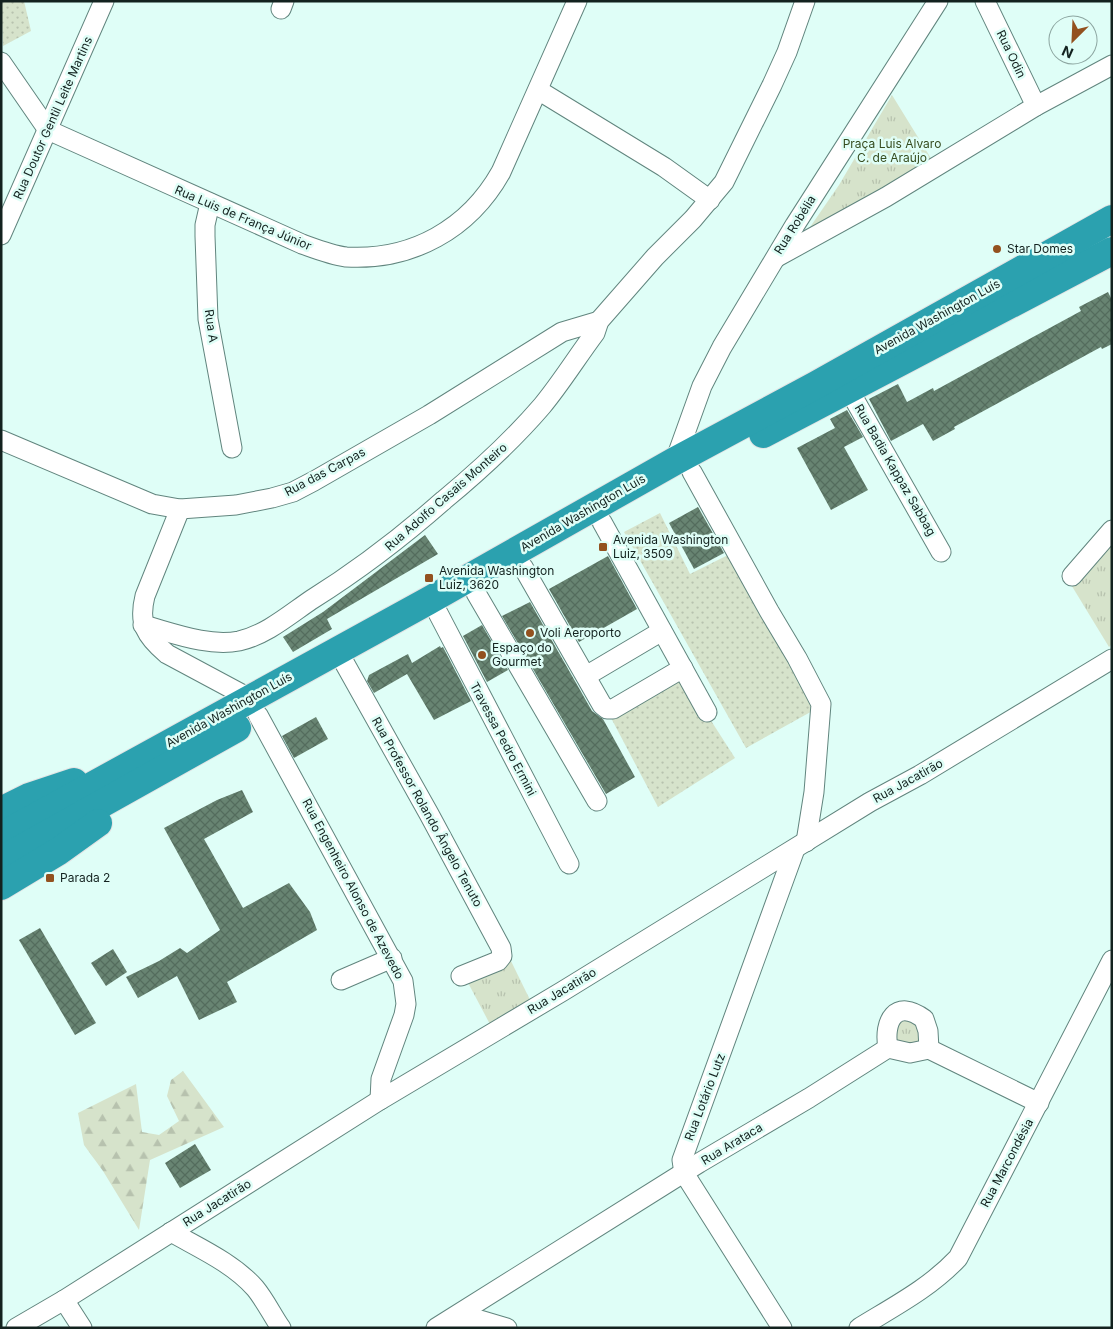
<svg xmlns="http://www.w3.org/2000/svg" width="1113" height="1329" viewBox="0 0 1113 1329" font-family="Inter,sans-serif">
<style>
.grass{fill:url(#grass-dots)}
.forest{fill:url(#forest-firs)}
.park{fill:url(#park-tufts)}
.building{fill:url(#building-cross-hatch)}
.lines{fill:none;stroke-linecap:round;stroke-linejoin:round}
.minor-casing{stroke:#61857e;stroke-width:21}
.highway-casing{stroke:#e3e4e4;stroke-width:30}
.minor{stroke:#fff;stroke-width:19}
.highway{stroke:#2ba1af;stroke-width:28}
.poi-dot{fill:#93511f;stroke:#dffef7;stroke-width:2}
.labels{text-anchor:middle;stroke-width:5;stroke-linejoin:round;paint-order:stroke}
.street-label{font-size:12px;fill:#13221f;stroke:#dffef7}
.park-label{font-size:12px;fill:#364c1f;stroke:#dffef7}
.poi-label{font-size:12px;fill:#13221f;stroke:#dffef7;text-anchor:start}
</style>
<defs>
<pattern id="grass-dots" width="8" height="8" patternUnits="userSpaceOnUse" patternTransform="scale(1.25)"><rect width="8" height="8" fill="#d6e3cb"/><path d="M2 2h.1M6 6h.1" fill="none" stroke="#b7c2ae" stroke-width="1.8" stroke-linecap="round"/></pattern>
<pattern id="forest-firs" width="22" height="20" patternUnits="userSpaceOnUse" patternTransform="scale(1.25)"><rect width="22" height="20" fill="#d6e3cb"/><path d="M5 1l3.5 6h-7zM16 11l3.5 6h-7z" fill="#b7c2ae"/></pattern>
<pattern id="park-tufts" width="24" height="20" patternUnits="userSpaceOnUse" patternTransform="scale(1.25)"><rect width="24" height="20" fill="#d6e3cb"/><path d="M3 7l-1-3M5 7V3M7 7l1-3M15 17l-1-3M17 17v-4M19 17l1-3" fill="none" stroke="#b7c2ae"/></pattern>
<pattern id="building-cross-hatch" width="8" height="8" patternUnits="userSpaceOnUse" patternTransform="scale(1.25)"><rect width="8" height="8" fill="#688472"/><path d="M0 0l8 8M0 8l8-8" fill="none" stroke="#546c5d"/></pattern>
</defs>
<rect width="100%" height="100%" fill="#dffef7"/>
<g class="grass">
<path d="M1,1H24L31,31L3,46Z"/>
<path d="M660,513L690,574L734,552L816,709L746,748L624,532Z"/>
<path d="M681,674L735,758L658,807L610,716Z"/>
</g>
<path class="forest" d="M183,1071L224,1127L150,1160L139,1230L103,1171L84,1145L78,1113L136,1084L142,1132L159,1135L179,1121L167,1096L171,1080Z"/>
<g class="park">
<path d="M892,95L932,160L806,233L839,185Z"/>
<path d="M1112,539V644L1109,647L1070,583Z"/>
<path d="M509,957L533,1006L492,1028L466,979Z"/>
<path d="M914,1017L922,1042L897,1047L893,1021Z"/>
</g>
<g class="building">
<path d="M1108,292L1112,300V344L1102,349L1101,347L954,427L955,429L933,441L923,424L891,441L869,399L898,384L907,402L933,388L934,391L1081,311L1079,307Z"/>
<path d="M847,410L863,437L844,447L868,490L831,510L797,448L835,428L830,419Z"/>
<path d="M698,507L724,553L694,569L669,523Z"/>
<path d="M425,535L438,554L327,619L332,629L293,652L283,637L323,612Z"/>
<path d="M608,556L637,609L579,642L549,589Z"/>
<path d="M530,602L592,711L603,719L635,777L606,794L502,616Z"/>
<path d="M482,625L508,670L487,682L463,636Z"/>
<path d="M440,646L441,648L443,647L471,701L434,720L407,674L374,693L367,681L369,675L408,654L412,663Z"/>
<path d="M316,717L328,739L294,758L282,736Z"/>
<path d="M242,790L253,812L204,839L243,908L289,883L310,912L317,930L227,982L237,1002L199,1020L177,976L138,998L126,977L159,961L180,948L187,953L220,930L164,828L217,800Z"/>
<path d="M40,928L96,1023L75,1035L19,940Z"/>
<path d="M113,949L127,972L106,986L91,963Z"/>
<path d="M195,1144L211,1170L180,1188L165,1163Z"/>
</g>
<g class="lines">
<defs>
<g id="minor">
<path d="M985,1L1036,106"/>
<path d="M281,9L284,1"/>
<path d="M1,62L48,130"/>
<path d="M538,90L664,167L710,200"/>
<path d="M48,130L302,244C316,249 331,255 346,257C412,261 469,229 501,172L577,1"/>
<path d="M210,203L205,225V236L208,319L232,448"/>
<path d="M1,235L104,1"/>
<path d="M777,257L886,197L1036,106L1112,65"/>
<path d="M849,390L941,552"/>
<path d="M1,440L152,504L180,509L236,505L272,498L293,492L314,481L429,415L562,332L599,321"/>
<path d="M675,461L702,386L722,347L795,225L938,1"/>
<path d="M692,472L769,611L797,658L821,704L814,792L806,842"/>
<path d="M180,509L145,596C138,624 146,636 167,654L251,699"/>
<path d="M602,522L707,712"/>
<path d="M523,567L602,705L607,709H613L683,668"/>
<path d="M1072,576L1112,530"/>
<path d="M476,593L597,801"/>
<path d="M438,613L569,864"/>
<path d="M143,625C173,633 208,647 239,641C266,635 289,615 311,600C359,570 402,537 444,500C479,471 512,441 542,406C561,383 577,357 595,333L599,321L655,257L693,219L724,182L772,85L787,52L805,1"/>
<path d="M345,664L429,814L501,948L502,956L498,961L461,976"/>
<path d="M586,676L662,631"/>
<path d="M258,715L403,981L406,1004L404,1015L381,1079L380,1100"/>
<path d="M341,980L392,958"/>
<path d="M888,1048C883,1021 896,998 924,1019L928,1031L929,1049"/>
<path d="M929,1049L1039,1103"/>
<path d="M171,1232C199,1248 233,1263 255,1288C265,1300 272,1315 281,1328"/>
<path d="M64,1300L82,1328"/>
<path d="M452,1319L480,1320L507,1328"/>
<path d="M16,1328L64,1300L380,1100L563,991L870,802L920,775L1112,659"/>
<path d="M436,1328L699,1163L809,1098L888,1048L910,1053L929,1049"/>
<path d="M782,1328L684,1173L682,1160L795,849"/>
<path d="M859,1328C893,1307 930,1288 958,1258L1112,960"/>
</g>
<g id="highway">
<path d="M763,434L1112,251"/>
<path d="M1,811L29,797L74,782"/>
<path d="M1,836L428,601L675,461L816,385L1112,219"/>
<path d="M1,860L237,728"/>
<path d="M1,886L59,851L98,823"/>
</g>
</defs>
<use href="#minor" class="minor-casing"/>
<use href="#highway" class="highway-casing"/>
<use href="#minor" class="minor"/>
<use href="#highway" class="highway"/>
</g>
<g class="poi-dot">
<circle cx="997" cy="249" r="5"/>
<rect x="598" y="542" width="10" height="10" rx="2.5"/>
<rect x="424" y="573" width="10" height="10" rx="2.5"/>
<circle cx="530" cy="633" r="5"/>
<circle cx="482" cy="655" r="5"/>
<rect x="45" y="873" width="10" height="10" rx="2.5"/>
</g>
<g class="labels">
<g class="street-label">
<text transform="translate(1011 54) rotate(64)" y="4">Rua Odin</text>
<text transform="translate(53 118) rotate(-66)" y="4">Rua Doutor Gentil Leite Martins</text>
<text transform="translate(243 218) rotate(23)" y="4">Rua Luis de França Júnior</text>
<text transform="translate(795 225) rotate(-58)" y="4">Rua Robélia</text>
<text transform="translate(937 317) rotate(-29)" y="4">Avenida Washington Luís</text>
<text transform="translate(211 326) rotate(82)" y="4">Rua A</text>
<text transform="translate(895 470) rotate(60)" y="4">Rua Badia Kappaz Sabbag</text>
<text transform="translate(325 472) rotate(-28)" y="4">Rua das Carpas</text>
<text transform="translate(446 497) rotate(-41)" y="4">Rua Adolfo Casais Monteiro</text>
<text transform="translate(583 513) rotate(-30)" y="4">Avenida Washington Luís</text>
<text transform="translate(229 710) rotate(-29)" y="4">Avenida Washington Luís</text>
<text transform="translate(503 739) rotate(62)" y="4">Travessa Pedro Ermini</text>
<text transform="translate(908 781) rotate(-29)" y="4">Rua Jacatirão</text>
<text transform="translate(427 812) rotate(61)" y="4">Rua Professor Rolando Ângelo Tenuto</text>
<text transform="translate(353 889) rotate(62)" y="4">Rua Engenheiro Alonso de Azevedo</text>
<text transform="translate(562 991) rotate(-31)" y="4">Rua Jacatirão</text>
<text transform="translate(705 1097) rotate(-69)" y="4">Rua Lotário Lutz</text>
<text transform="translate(732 1144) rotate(-31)" y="4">Rua Arataca</text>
<text transform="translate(1007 1163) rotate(-62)" y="4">Rua Marcondésia</text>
<text transform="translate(217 1203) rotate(-32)" y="4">Rua Jacatirão</text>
</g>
<g class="park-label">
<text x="892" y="148">Praça Luis Alvaro<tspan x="892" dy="14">C. de Araújo</tspan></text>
</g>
<g class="poi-label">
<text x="1007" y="253">Star Domes</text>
<text x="613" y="544">Avenida Washington<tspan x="613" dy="14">Luiz, 3509</tspan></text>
<text x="439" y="575">Avenida Washington<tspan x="439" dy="14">Luiz, 3620</tspan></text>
<text x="540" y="637">Voli Aeroporto</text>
<text x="492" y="652">Espaço do<tspan x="492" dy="14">Gourmet</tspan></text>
<text x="60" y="882">Parada 2</text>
</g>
</g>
<rect width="1113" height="1329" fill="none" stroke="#13221f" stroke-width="5"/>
<g transform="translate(1073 40) rotate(204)"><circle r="24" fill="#dffef7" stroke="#8da6a1"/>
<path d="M0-4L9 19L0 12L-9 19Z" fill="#93511f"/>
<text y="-8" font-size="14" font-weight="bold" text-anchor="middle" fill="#13221f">N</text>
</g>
</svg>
